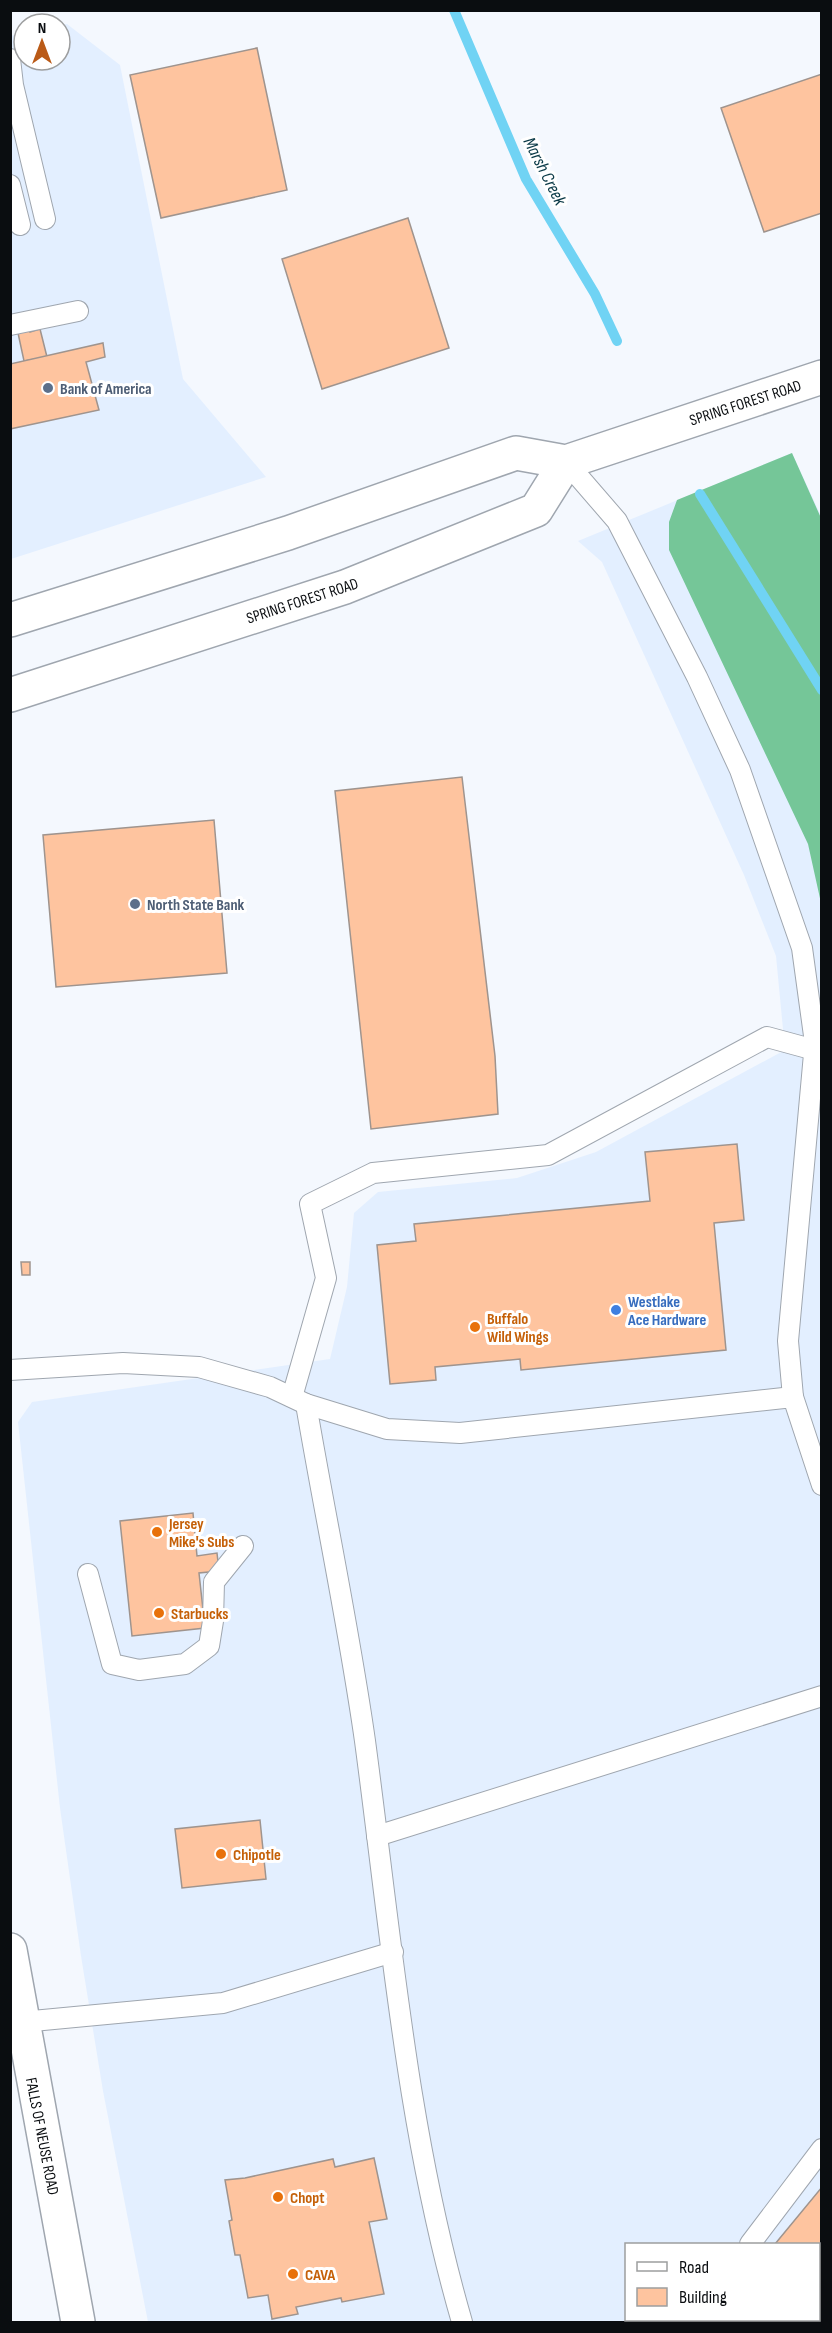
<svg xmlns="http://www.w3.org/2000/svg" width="832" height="2333" viewBox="0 0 832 2333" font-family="'Sofia Sans Condensed',sans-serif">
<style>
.built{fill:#e3efff;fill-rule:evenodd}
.forest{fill:#75c698}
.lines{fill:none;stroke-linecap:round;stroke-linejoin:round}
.stream{stroke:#70d3f4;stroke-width:10}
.building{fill:#fec49f;stroke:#9f948e;stroke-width:1.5}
.service-casing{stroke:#9fa6af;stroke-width:22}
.secondary-casing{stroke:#9fa6af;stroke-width:36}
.primary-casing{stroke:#9fa6af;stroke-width:36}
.service{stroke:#fff;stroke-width:20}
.secondary{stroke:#fff;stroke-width:33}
.primary{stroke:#fff;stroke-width:33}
.service-dot{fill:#5c6f8a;stroke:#fff;stroke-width:2}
.shop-dot{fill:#3f7fe0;stroke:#fff;stroke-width:2}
.food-dot{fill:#e8710a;stroke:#fff;stroke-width:2}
.labels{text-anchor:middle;stroke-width:6;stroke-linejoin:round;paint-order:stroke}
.service-label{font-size:16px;font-weight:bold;fill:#4e5e75;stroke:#fff;text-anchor:start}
.street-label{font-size:16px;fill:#0a0d10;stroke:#fff}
.shop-label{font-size:16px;font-weight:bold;fill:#366cbe;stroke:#fff;text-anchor:start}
.food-label{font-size:16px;font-weight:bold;fill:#c56008;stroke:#fff;text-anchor:start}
.water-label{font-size:18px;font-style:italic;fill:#0b3a47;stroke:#fff}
</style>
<rect width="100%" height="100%" fill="#f4f8fe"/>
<g class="built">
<path d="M67,24L120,65L183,379L266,477L11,559L10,36L24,33V60H60V25Z"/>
<path d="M792,453L822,518L821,2322H148L103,2091L81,1956L60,1808L18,1422L32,1402L330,1359L347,1287L354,1213L378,1192L517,1178L596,1152L785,1050L776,956L744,875L602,562L578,541ZM626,2244H818V2320H626Z"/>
</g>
<path class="forest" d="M792,453L821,518V903L808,844L669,550V522L677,500Z"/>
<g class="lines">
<g class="stream">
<path d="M454,10L526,179L595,294L617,341"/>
<path d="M700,494L822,690"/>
</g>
</g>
<g class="building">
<path d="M257,48L287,190L161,218L130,75Z"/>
<path d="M822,74V213L764,232L721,108Z"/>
<path d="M408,218L449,348L322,389L282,259Z"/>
<path d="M27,315L30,332L40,329L47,357L24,361L18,333L10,335V318Z"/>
<path d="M103,343L105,357L86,362L99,410L10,429V364Z"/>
<path d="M462,777L495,1056L498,1114L371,1129L335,791Z"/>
<path d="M214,820L227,973L56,987L43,835Z"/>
<path d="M737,1144L744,1220L714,1223L726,1350L521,1370L520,1359L435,1367L436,1380L390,1384L377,1245L416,1241L414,1224L650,1201L645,1152Z"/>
<path d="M21,1262H30V1275H22Z"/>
<path d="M193,1513L197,1556L217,1553L219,1571L199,1573L205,1628L132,1636L120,1521Z"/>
<path d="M260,1820L266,1879L182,1888L175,1829Z"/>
<path d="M374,2158L387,2219L369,2222L384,2294L342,2302L341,2298L296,2307L298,2314L272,2319L268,2295L248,2298L240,2255H235L229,2221L232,2220L225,2180L245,2178L333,2159L335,2167Z"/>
<path d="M822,2187V2294L818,2292V2244H775Z"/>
<path d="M822,2295V2322H771L773,2320H818V2298Z"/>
</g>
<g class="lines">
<defs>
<g id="service">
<path d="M10,59L13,85L45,219"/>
<path d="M10,185L20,225"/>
<path d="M10,325L78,311"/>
<path d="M566,462L617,521L697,677L740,770L802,948L815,1043L788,1341L793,1397"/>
<path d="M10,1370L123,1363L199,1367L270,1387L306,1404L387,1429L460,1433L793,1397L822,1485"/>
<path d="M292,1397L326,1278L310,1204L373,1173L548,1155L767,1037L822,1052"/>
<path d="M306,1404C325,1516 349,1628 365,1741C391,1935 407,2133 462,2322"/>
<path d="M88,1574L112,1664L139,1670L185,1664L209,1646L213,1621L214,1582L243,1546"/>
<path d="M377,1836L822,1696"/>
<path d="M22,2022L223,2003L393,1952"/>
<path d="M750,2244L822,2149"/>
<path d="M692,2322L694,2320"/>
</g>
<g id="secondary">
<path d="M10,620L288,533L516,453L566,462L822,377"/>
<path d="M10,695L345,587L536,510L566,462"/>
</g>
<path id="primary" d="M10,1950L78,2322"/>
</defs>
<use href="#service" class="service-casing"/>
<use href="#secondary" class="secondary-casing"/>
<use href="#primary" class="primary-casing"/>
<use href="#service" class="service"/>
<use href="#secondary" class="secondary"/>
<use href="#primary" class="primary"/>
</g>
<g class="service-dot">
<circle cx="48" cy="388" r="6"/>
<circle cx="135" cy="904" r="6"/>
</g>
<circle class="shop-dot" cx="616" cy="1310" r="6"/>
<g class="food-dot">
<circle cx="475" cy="1327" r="6"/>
<circle cx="157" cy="1532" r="6"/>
<circle cx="159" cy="1613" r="6"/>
<circle cx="221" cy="1854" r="6"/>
<circle cx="278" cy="2197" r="6"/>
<circle cx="293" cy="2274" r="6"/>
</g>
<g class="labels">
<g class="service-label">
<text x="60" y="394">Bank of America</text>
<text x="147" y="910">North State Bank</text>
</g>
<g class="street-label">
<text transform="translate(745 402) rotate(-18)" y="6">SPRING FOREST ROAD</text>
<text transform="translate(302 600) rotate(-18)" y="6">SPRING FOREST ROAD</text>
<text transform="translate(43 2136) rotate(79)" y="6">FALLS OF NEUSE ROAD</text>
</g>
<g class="shop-label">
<text x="628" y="1307">Westlake<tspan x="628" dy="18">Ace Hardware</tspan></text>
</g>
<g class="food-label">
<text x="487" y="1324">Buffalo<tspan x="487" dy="18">Wild Wings</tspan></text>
<text x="169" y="1529">Jersey<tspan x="169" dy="18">Mike's Subs</tspan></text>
<text x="171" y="1619">Starbucks</text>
<text x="233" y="1860">Chipotle</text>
<text x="290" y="2203">Chopt</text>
<text x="305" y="2280">CAVA</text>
</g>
<g class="water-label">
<text transform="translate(545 171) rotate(63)" y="6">Marsh Creek</text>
</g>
</g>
<rect width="832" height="2333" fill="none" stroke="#0a0d10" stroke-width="24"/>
<rect x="625" y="2243" width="195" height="78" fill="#ffffff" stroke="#9d9e9f" stroke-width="1.5"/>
<rect x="637" y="2262" width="30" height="9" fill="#ffffff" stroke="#9d9e9f" stroke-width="1.5"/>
<text x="679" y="2273" font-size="18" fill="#0a0d10">Road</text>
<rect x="637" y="2288" width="30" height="18" fill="#fec49f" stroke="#9d9e9f" stroke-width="1.5"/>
<text x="679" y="2303" font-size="18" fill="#0a0d10">Building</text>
<g transform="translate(42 42)"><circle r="28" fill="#ffffff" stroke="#9d9e9f" stroke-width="1.5"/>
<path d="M0-4.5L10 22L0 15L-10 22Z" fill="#ba5a17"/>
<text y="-9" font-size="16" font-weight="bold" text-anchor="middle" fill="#0a0d10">N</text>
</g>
</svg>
